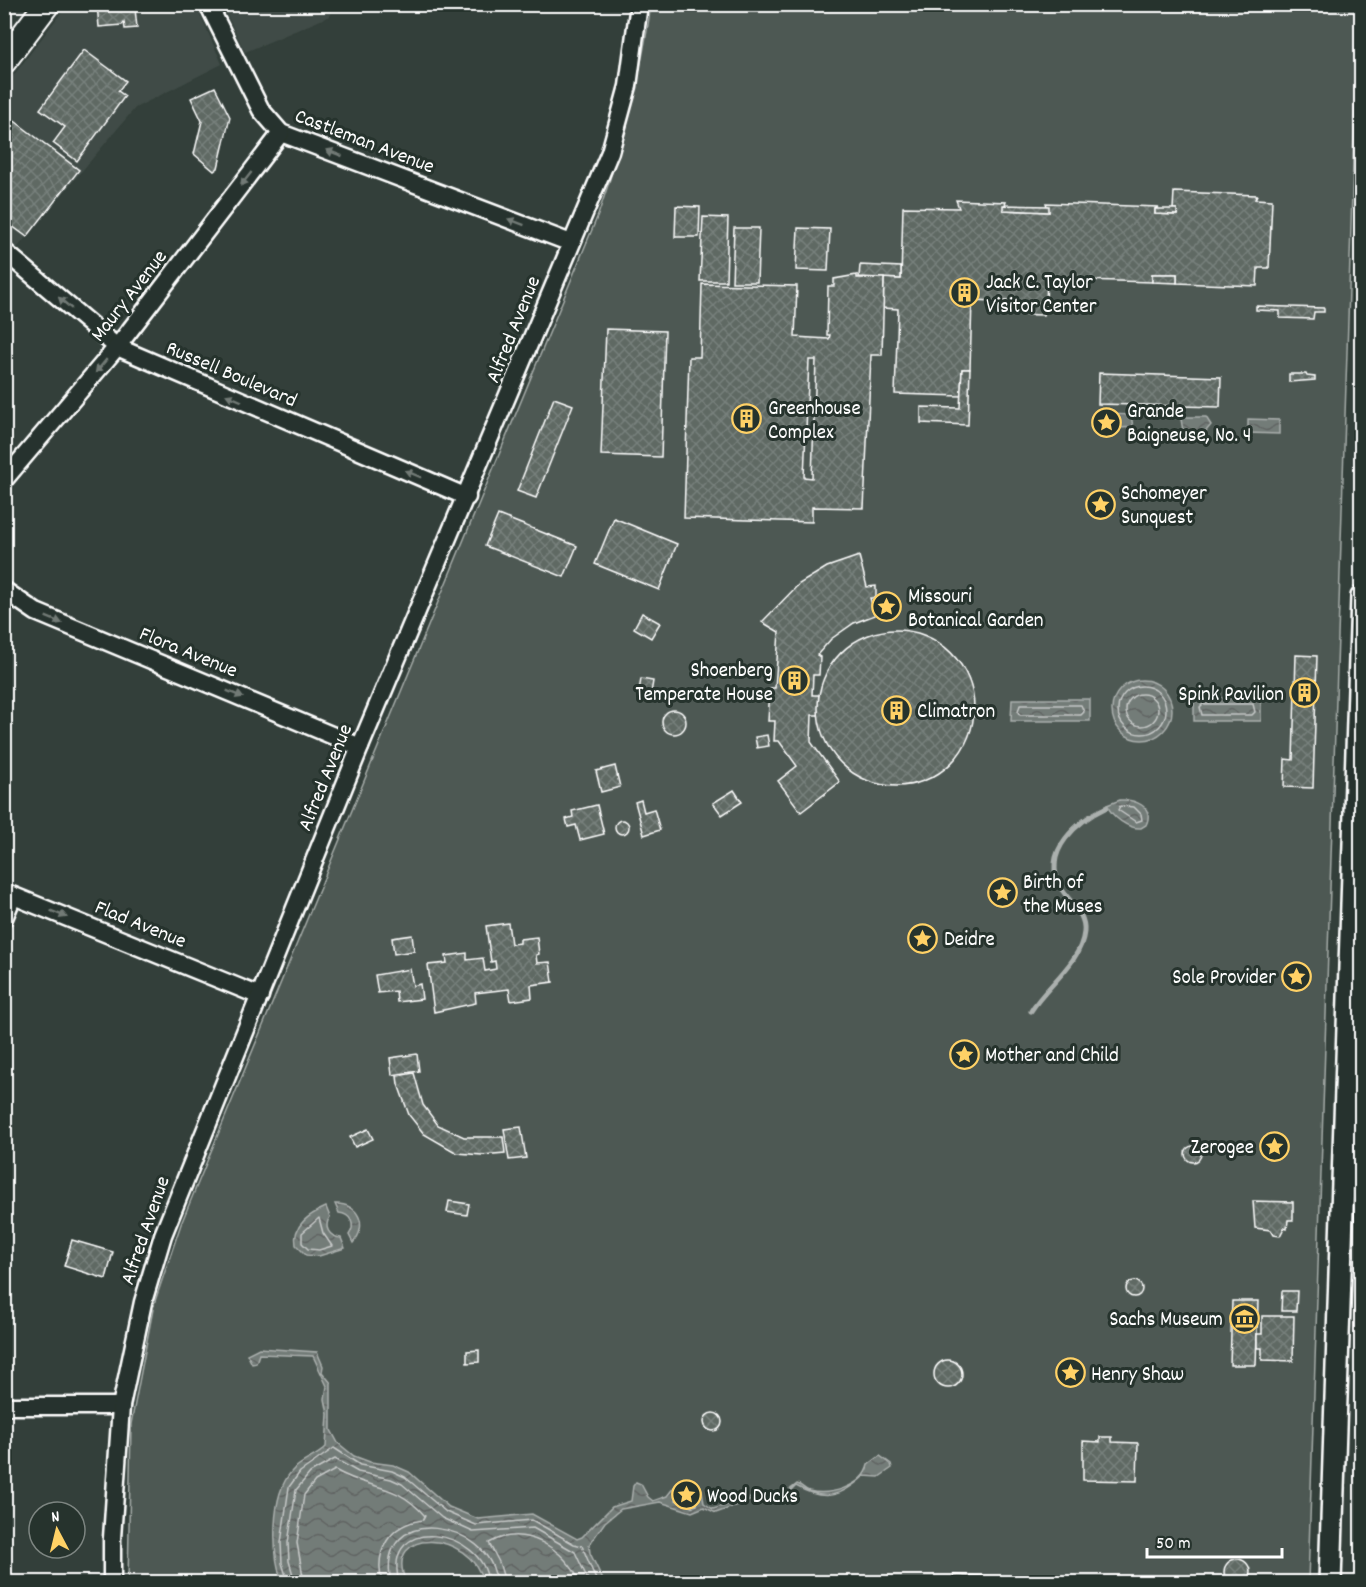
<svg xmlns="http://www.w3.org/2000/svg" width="1366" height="1587" viewBox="0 0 1366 1587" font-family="Dekko,sans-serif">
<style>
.built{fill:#404c47}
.green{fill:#4d5853;stroke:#a6aca9;stroke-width:1.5}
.water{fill:url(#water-waves);stroke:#abb0ae;stroke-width:1.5}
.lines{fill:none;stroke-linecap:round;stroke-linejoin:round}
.shore{stroke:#c7cac9;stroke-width:1.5}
.stream{stroke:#abb0ae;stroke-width:5}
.building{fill:url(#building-cross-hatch);stroke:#fff;stroke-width:1.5;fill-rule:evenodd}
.minor-casing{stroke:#fff;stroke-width:21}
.tertiary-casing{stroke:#fff;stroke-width:26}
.secondary-casing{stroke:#fff;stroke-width:28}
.minor{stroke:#26332d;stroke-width:16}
.tertiary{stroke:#26332d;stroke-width:21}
.secondary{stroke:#26332d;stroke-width:24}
.oneway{fill:#727a76}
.labels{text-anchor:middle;stroke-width:6;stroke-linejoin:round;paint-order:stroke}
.street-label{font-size:21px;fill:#fff;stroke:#26332d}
.poi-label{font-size:21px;fill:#fff;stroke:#26332d;text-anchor:start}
</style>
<defs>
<pattern id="water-waves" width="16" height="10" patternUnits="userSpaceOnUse" patternTransform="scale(1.5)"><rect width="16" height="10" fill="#737b78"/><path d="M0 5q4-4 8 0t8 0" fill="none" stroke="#606462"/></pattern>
<pattern id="building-cross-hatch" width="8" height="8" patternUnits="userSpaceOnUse" patternTransform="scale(1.5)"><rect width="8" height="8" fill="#5f6964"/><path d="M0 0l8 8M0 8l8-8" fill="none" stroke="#77807b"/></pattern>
</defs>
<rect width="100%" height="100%" fill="#333f3a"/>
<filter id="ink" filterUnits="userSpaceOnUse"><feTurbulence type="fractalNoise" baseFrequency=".0167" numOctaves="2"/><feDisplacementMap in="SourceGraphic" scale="12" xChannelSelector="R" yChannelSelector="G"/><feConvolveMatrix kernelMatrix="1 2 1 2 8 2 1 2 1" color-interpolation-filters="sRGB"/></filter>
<g filter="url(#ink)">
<g class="built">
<path d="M67,5H196L222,64L135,108L17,248L5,238L4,88Z"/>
<path d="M222,5H331L330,16L245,52Z"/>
</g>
<path class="green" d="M651,5H1358L1308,1582H128L131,1424L154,1304L181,1224L598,215C622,146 641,78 651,5Z"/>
<g class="water">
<path d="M1107,414L1131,415L1133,427L1107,429L1102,421Z"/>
<path d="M1183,417H1206L1211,425L1206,431H1183L1181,419Z"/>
<path d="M1248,419L1279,420V434L1248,433Z"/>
<circle cx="1142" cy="710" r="30"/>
<rect x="1194" y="698" width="67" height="23"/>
<path d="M1012,699H1090V721H1011Z"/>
<path d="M1120,800C1134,799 1155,806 1146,825L1141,828C1128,829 1112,817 1107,805Z"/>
<path d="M335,1204C358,1203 369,1225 353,1243L349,1235C356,1225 351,1214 339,1213Z"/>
<path d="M326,1207L330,1217C323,1227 329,1237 341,1238L345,1248L319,1256L306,1255L296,1245C292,1225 310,1214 326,1207Z"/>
<path d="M259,1348L317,1352L323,1366L322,1372L331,1383V1430L338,1443L354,1456L370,1462L393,1465L409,1472L449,1507L478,1519L532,1514L577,1539L582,1537L612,1507L631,1501L633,1486L636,1482L641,1484L648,1497L653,1501L667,1496L678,1482L689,1483L702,1490L704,1503L713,1509L764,1494H784L797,1484C802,1485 803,1489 809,1491C829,1496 863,1487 868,1465L880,1456L891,1464L892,1468L879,1477L864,1476C841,1497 824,1502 796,1486L786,1496H763L716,1513L704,1507L692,1512L660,1502L621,1509L605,1522L589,1545L590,1553L604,1582H483C471,1530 382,1526 406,1582H282C272,1554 270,1495 292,1471C302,1460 317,1457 326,1447L328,1414L325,1399L327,1386L313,1356L259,1354L256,1363L252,1364L247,1354Z"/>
</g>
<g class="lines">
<g class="shore">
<circle cx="1142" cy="710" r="24"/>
<circle cx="1142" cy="710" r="16"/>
<path d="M1203,704H1253L1255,712L1252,715H1202L1200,707Z"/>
<path d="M1020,705H1081L1084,712L1081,715H1020L1018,712Z"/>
<path d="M1120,806L1134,807L1141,814L1142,820L1136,822L1118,810Z"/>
<path d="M319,1218L323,1233L332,1246L319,1250L308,1249L302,1243V1233Z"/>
<path d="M680,1489L696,1494L697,1505L692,1506L676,1500Z"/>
<path d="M288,1582L282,1563L281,1543L289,1487L300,1472L334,1448L360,1465L392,1471L405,1477L446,1512L476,1525L532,1520L574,1544L582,1546L597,1582"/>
<path d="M295,1582L289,1561L288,1543L296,1490L310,1473L335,1459L358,1472L391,1479L402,1484L442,1518L473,1532L533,1528L575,1552L589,1582"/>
<path d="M304,1582L297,1543L304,1495L315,1481L335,1470C371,1491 395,1481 425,1516L423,1520C390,1524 374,1550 382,1582"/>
<path d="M391,1582C374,1501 492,1520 496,1582"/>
<path d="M399,1582C381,1512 484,1529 488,1582"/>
<path d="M505,1582L499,1562L489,1543C525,1523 565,1549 580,1582"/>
</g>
<path class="stream" d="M1031,1011C1046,986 1081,963 1084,932C1086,913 1069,902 1061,888C1040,851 1079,820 1107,807"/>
</g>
<g class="building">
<path d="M97,4H138V8H135L137,28L125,29L124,22L122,25L99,27Z"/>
<path d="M84,50L126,81L118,91L125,96L77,161L53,143L65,127L40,109Z"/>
<path d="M215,87L230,117L218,168L214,171L194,154L202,121L191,98Z"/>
<path d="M12,119L79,170L27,237L4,220V149L13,138L4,130Z"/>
<path d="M1174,192L1257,195L1255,199L1272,200L1269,268H1258L1257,286L1177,283V274H1152V282L1047,279L1046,303L972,300L970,369H962L961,396L895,394L898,309L883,308L884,278L901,279L903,207L959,208L956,200L1006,202L1003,210L1049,212L1046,203L1159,207L1155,209V214L1177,215V209H1173Z"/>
<path d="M1003,205L1049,206V212L1003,210Z"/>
<path d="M676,206L700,207L699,237H675Z"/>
<path d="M1155,209H1177V215L1155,214Z"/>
<path d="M703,217L728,218L726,281H700Z"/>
<path d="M734,228H759L757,282H732Z"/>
<path d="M798,228L830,229L828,271L796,270Z"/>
<path d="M860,265L901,267V279L859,277Z"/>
<path d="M1152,274H1177V283L1152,282Z"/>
<path d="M857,275V278H884L882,355H871L864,508L812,507V522L684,518L689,357H700L702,284L797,286L795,337L829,339L830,335H827L828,286H834V279ZM809,360H816L812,478L804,477Z"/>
<path d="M1000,301L1045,303L1044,315L999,314Z"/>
<path d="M1256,306L1324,308V312H1314L1313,319L1280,318V311L1256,310Z"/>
<path d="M606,329L665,331L661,457L601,455Z"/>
<path d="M962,369H970L968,425L921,423V407L960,408Z"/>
<path d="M1099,373L1221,377L1220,407L1098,404Z"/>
<path d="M1289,374H1306L1307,376L1315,377V380L1289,382Z"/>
<path d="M554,398L573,405L536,498L517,491Z"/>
<path d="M498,515L577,546L564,577L485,546Z"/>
<path d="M614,518L677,544L659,590L595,564Z"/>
<path d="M859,556L867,587L876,586V598H870L875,615L854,623L831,639L817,655L820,657L819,675H813L812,695H819V715H812L811,742L840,782L801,812L778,781L797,766L779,741H774L775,721H768L770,688H775L779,632L762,622L799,584L827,567Z"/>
<path d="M642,613L660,623L651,638L634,628Z"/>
<circle cx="896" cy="708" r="78"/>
<path d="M1296,655L1317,656L1313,788L1284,787L1285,759L1293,760Z"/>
<path d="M641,679L653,681L651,693L639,691Z"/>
<circle cx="674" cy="722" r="12"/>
<path d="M767,735L769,746L757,748L755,737Z"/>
<path d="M615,766L620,787L601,792L596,771Z"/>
<path d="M734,790L742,802L722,815L713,803Z"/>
<path d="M641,800L644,812L654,809L660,830L644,835L635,802Z"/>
<path d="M597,805L604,834L580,840L576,825L568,827L566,819L573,817L572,811Z"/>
<circle cx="622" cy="827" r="7"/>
<path d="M508,923L511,944L520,943V939L537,937L539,954L536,955L537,963L550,962L553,982L531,985L532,998L511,1001L509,989L475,993L476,1003L434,1012L428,965L447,963L446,956L467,953V960L483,958L485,971L496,969L495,961L491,962L486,926Z"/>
<path d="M412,935L414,951L394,954L392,938Z"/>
<path d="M410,969L413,986L420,984L422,999L397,1002L396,991L378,993L375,975Z"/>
<path d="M417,1054L419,1071L392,1075L390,1058Z"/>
<path d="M414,1073L423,1105L438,1125L464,1137H503L505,1153L482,1155L457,1153L424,1134L409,1115L398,1084L397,1076Z"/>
<path d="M521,1127L526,1158L509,1160L504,1129Z"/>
<path d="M368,1129L373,1139L355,1147L350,1137Z"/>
<circle cx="1193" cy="1154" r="8"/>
<path d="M449,1201L469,1204L467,1215L447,1212Z"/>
<path d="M1253,1201L1293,1202V1220H1288L1287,1229L1284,1228L1280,1236L1274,1235L1271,1230L1255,1228Z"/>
<path d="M72,1240L113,1252L106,1279L64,1266Z"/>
<circle cx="1134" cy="1289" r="8"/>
<path d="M1282,1291H1297L1296,1311H1281Z"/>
<path d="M1232,1301H1258L1256,1365H1230Z"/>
<path d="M1262,1316H1294L1293,1361L1262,1360V1348H1257V1334H1262Z"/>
<path d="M479,1350V1362L467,1363V1351Z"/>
<circle cx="948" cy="1374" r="14"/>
<circle cx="713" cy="1422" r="9"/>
<path d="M1100,1437H1112V1442L1138,1443L1137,1481L1083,1480V1441L1100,1442Z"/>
<circle cx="1237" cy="1572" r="13"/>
<path d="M953,1575L1012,1577V1582H953Z"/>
</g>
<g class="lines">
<defs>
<g id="minor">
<path d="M208,4L261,110L281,133L571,243"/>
<path d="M4,251L117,347L467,497"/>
<path d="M4,480L117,347L281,133"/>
<path d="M4,590L36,612L360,747"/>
<path d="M4,892L260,996"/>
<path d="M4,918L13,896"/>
<path d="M4,1406H121"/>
<path d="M112,1582V1538L121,1406L143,1302L163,1235L360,747L610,152L628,86L639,4"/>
</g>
<path id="tertiary" d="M1330,1582L1362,597"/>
<path id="secondary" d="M4,61L47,4"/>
</defs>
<use href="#minor" class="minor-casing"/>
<use href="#tertiary" class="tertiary-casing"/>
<use href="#secondary" class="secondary-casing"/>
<use href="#minor" class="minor"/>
<use href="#tertiary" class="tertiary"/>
<use href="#secondary" class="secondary"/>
</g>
<defs><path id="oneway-solid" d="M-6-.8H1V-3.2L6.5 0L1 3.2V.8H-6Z" transform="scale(1.5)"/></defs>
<g class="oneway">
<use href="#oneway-solid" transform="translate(334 153) rotate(-159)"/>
<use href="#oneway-solid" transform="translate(246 179) rotate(128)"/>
<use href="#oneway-solid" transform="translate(516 222) rotate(-159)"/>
<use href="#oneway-solid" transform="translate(65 303) rotate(-139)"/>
<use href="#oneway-solid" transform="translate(101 366) rotate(130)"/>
<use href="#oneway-solid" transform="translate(234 398) rotate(-157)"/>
<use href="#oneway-solid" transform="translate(413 474) rotate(-157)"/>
<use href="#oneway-solid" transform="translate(54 620) rotate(22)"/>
<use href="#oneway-solid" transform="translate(235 694) rotate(22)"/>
<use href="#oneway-solid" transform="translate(59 914) rotate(22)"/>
</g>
</g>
<defs>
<symbol id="building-ring" viewBox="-11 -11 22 22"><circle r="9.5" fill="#26332d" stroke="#ffd166" stroke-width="1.5"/><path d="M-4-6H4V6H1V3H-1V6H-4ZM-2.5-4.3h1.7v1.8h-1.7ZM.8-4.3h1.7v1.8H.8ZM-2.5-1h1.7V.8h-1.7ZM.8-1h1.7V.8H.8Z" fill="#ffd166"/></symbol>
<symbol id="sight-ring" viewBox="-11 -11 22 22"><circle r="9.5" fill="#26332d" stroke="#ffd166" stroke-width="1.5"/><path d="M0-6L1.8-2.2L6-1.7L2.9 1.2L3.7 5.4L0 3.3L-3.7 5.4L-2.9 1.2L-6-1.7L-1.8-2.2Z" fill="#ffd166"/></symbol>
<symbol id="museum-ring" viewBox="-11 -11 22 22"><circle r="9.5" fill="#26332d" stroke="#ffd166" stroke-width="1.5"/><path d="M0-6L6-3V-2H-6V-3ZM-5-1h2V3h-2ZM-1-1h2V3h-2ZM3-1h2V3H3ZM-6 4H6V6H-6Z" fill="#ffd166"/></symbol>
</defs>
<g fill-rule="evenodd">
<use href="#building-ring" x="948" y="276" width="33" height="33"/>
<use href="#building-ring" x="730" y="402" width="33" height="33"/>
<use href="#sight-ring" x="1090" y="406" width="33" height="33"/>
<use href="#sight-ring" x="1084" y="488" width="33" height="33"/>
<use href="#sight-ring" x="870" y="590" width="33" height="33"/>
<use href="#building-ring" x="778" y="664" width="33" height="33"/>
<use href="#building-ring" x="1288" y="676" width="33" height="33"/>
<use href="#building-ring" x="880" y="694" width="33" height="33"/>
<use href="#sight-ring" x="986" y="876" width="33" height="33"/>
<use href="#sight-ring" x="906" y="922" width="33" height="33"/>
<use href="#sight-ring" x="1280" y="960" width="33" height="33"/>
<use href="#sight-ring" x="948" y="1038" width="33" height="33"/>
<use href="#sight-ring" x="1258" y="1130" width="33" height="33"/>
<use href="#museum-ring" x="1228" y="1302" width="33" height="33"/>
<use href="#sight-ring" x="1054" y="1356" width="33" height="33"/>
<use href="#sight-ring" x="670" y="1478" width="33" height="33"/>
</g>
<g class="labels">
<g class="street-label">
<text transform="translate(365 140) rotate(21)" y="7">Castleman Avenue</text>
<text transform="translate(128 295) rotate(-52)" y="7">Maury Avenue</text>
<text transform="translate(512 329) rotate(-68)" y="7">Alfred Avenue</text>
<text transform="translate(232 373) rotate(23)" y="7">Russell Boulevard</text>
<text transform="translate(189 651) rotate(22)" y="7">Flora Avenue</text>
<text transform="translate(324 777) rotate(-68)" y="7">Alfred Avenue</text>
<text transform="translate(141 923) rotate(22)" y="7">Flad Avenue</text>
<text transform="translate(144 1230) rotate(-71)" y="7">Alfred Avenue</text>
</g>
<g class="poi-label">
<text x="986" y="288">Jack C. Taylor<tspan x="986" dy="24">Visitor Center</tspan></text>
<text x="768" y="414">Greenhouse<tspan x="768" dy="24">Complex</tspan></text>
<text x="1127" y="417">Grande<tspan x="1127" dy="24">Baigneuse, No. 4</tspan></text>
<text x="1121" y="499">Schomeyer<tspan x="1121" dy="24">Sunquest</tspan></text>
<text x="908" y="602">Missouri<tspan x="908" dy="24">Botanical Garden</tspan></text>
<text x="773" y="676" text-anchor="end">Shoenberg<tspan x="773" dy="24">Temperate House</tspan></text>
<text x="1284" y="700" text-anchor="end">Spink Pavilion</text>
<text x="917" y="717">Climatron</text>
<text x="1023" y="888">Birth of<tspan x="1023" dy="24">the Muses</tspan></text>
<text x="944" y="945">Deidre</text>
<text x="1276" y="983" text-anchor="end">Sole Provider</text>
<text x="985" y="1061">Mother and Child</text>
<text x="1254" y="1153" text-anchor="end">Zerogee</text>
<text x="1223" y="1325" text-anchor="end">Sachs Museum</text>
<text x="1091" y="1380">Henry Shaw</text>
<text x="707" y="1502">Wood Ducks</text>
</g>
</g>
<rect width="1366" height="1587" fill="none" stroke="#26332d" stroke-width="24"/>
<rect x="12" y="12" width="1342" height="1563" fill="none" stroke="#fff" stroke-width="2" filter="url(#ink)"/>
<g transform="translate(57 1530) rotate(353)"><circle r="28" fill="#26332d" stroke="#7d8581" stroke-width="1.5"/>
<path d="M0-4.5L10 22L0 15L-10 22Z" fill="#ffd166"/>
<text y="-9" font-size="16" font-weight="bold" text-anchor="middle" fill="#ffffff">N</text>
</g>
<path d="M1147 1548v9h135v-9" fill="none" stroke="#ffffff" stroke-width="3"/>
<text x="1156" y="1548" font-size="18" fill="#ffffff" stroke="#26332d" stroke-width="4.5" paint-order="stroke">50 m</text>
</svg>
